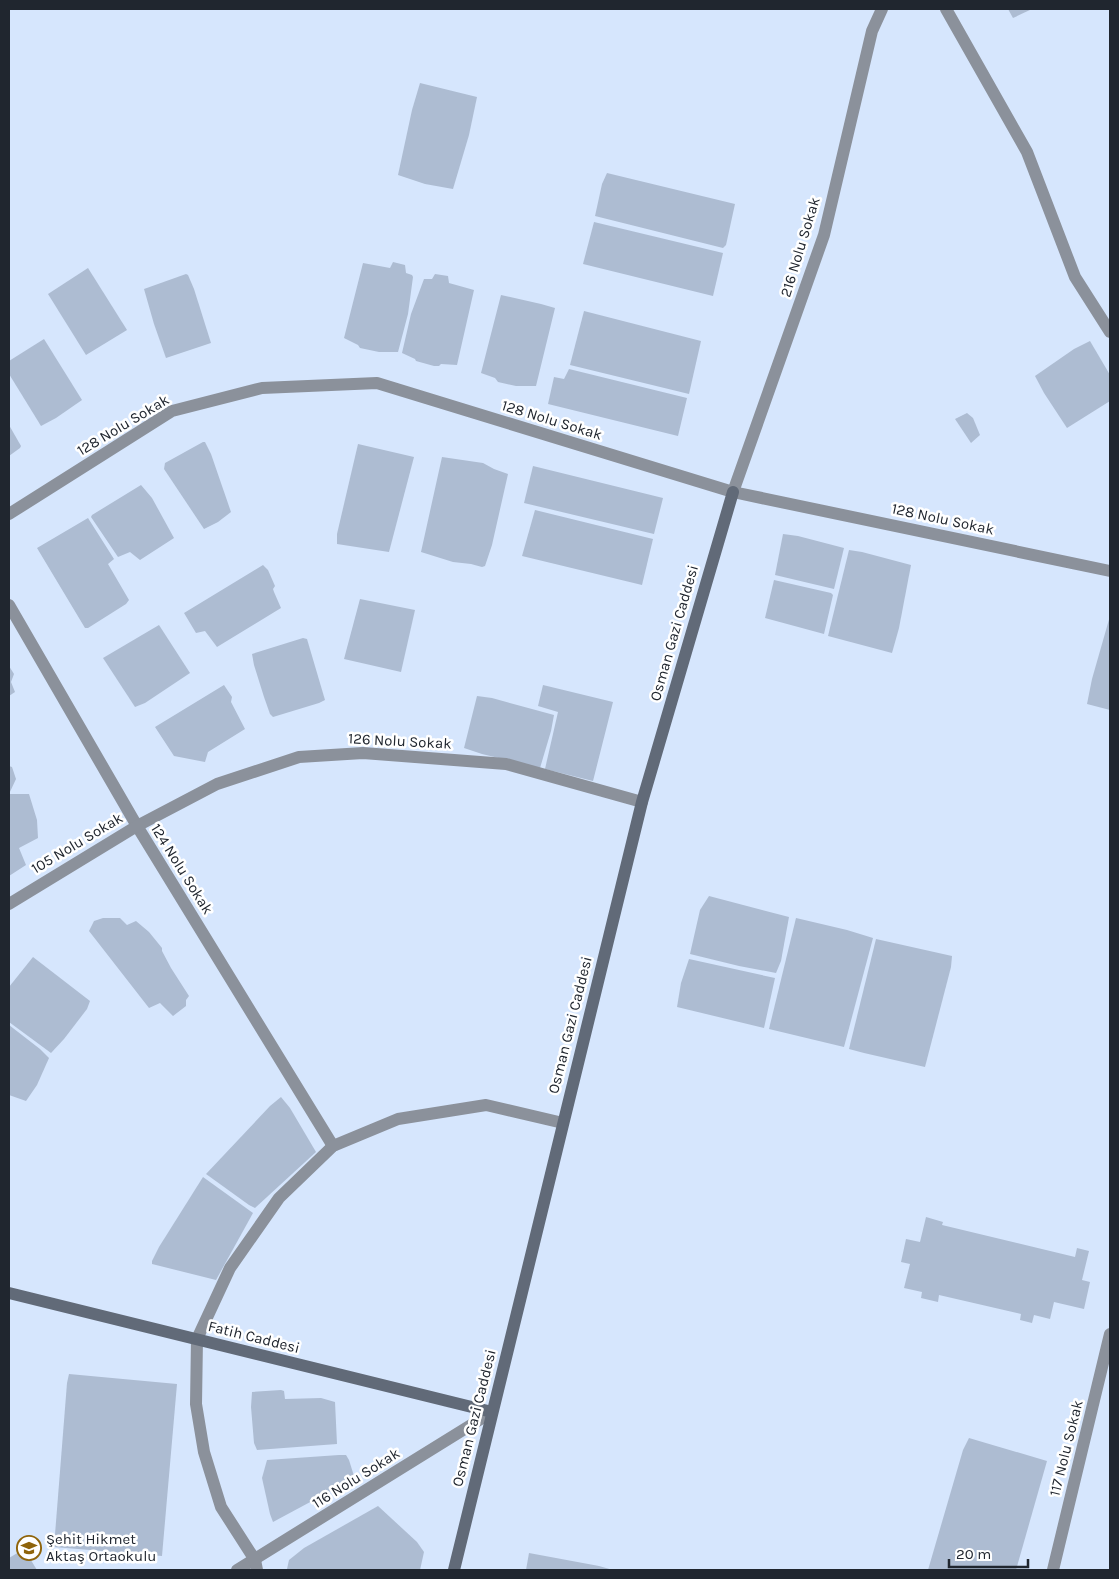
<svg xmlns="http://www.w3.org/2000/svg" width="1119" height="1579" viewBox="0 0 1119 1579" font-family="Karla,sans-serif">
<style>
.building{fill:#adbcd2}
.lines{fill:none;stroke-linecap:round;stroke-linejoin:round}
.street{stroke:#8b919b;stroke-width:12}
.secondary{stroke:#616a78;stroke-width:12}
.labels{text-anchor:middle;stroke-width:5;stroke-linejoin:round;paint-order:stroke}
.street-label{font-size:15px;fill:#20262f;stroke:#fff}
.poi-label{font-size:15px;fill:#20262f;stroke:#fff;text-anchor:start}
</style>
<rect width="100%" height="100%" fill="#d6e6fd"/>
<g class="building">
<path d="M1008,9H1032L1013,18Z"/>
<path d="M420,83L477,97L469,135L453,189L425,184L398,175L412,110Z"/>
<path d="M607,173L735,204L726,245L723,248L595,216L602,184Z"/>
<path d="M594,222L723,253L713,296L583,264Z"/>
<path d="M393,262L405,265L406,273L412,275L413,277L408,314L398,352H379L360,348L358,345L344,338L363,263L390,268Z"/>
<path d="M88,268L127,330L86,355L48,294Z"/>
<path d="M186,274L188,275L194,289L211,343L166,358L154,324L144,289Z"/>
<path d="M435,274L448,276L449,283L474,290L457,365L441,364L439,366H434L416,361L415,359L402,353L411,314L424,279H432Z"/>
<path d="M501,295L541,304L555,308L536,386H516L498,382L495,378L481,373Z"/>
<path d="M584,311L701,341L689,394L570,365Z"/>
<path d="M44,339L82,400L56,418L41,426L9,374V361Z"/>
<path d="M1090,341L1110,375V401L1067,428L1044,393L1035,376L1074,349Z"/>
<path d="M569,369L687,398L678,436L548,404L554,377L564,379Z"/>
<path d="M967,413L973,418L980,435L971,443L955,419Z"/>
<path d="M9,425L21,446L20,448L9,456Z"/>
<path d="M203,442H205L211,454L231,512L218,522L204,529L164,469L165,463Z"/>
<path d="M358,444L414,457L389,552L337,544V534Z"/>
<path d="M442,457L483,463L494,469L508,474L492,545L485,566L482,567L471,564L453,562L421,552Z"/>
<path d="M533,466L663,498L654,534L524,503Z"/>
<path d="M141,485L152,498L174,538L140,560L130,552L118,557L91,517L92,515Z"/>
<path d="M535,510L653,539L642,585L522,556Z"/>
<path d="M88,518L114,559L108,564L129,600L126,604L88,628H85L37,548Z"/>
<path d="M783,534L798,536L844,548L834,589L775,575Z"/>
<path d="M849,550L862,552L911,565L899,628L892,653L828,636Z"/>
<path d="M263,565L268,570L275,586L273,589L274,592L281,608L217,647L205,631L196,633L184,613Z"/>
<path d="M774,580L831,593L833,595L824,634L765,618Z"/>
<path d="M360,599L415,610L401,672L344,659Z"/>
<path d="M1110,616V710L1087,704L1092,679Z"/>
<path d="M159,625L190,673L145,703L135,707L103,658Z"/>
<path d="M303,638L307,639L325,700L319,703L273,717L270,714L264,697L254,665L252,654Z"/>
<path d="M9,666L14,674L11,682L15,692L9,696Z"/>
<path d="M224,685L232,697L231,702L245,729L208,752L205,762L174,756L155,727Z"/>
<path d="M543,685L613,702L593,781L545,769L558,712L538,706Z"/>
<path d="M477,696L492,698L554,715L551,731L540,768L482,754L464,748Z"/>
<path d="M9,766L12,767L16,779L9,794Z"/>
<path d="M9,794H29L37,820L38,838L19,848L26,865L9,876Z"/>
<path d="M709,896L789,917L781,961L776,973L739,966L690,954L700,910Z"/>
<path d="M103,918H120L127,925L136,921L149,932L162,948V951L171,968L189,996L186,1000V1006L173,1016L160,1003L149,1008L89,931L94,921Z"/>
<path d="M796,918L847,930L873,938L844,1047L769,1029Z"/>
<path d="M876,939L952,956L951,967L925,1067L864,1053L849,1049Z"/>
<path d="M33,957L90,1001L87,1009L64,1039L51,1053L9,1022V987Z"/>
<path d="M689,959L775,978L764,1028L677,1007L681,983Z"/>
<path d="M9,1025L40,1049L49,1058L37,1085L26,1101L9,1095Z"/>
<path d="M281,1097L290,1108L316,1152L255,1208L249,1205L206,1174L270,1106Z"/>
<path d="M203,1177L253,1213L216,1280L152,1264V1261L159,1247Z"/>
<path d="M926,1217L943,1222L942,1225L1075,1257L1077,1248L1089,1251L1082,1280L1090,1282L1084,1309L1054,1302L1050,1319L1034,1315L1032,1323L1020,1320L1021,1314L939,1295L938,1302L921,1298L922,1292L904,1288L910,1264L901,1262L906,1239L920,1242Z"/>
<path d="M69,1374L177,1384L162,1556L54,1547L67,1383Z"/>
<path d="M281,1390L284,1391L285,1399L321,1398L335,1402L337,1444L257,1450L254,1443L251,1407L252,1392Z"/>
<path d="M969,1438L1047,1461L1016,1570H928L963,1450Z"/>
<path d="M339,1455H346L349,1460L354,1476L353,1479L273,1522L270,1514L262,1478L267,1460Z"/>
<path d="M378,1506L417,1542L424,1552L420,1570L287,1569L289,1560L304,1548Z"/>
<path d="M24,1549L37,1570H9V1558Z"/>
<path d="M529,1553L599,1566L613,1570H526Z"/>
</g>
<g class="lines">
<g class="street">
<path d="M946,9L1027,152L1075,277L1110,332"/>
<path d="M733,492L824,235L872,31L882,9"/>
<path d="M9,514L172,411L262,388L377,383L733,492L1110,571"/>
<path d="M9,605L137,826L333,1146"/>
<path d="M9,904L137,826L217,784L299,757L363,753L506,764L642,802"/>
<path d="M237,1570L492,1412"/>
<path d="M257,1570L255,1560L221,1507L204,1452L196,1404L197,1339L230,1268L279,1198L333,1146L398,1119L486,1105L563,1123"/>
<path d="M1053,1570L1110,1334"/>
</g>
<g class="secondary">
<path d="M9,1293L492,1412"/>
<path d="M454,1570L642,802L733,492"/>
</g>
</g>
<defs>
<symbol id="school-ring" viewBox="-11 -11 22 22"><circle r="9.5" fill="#fff" stroke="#8f640b" stroke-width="1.5"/><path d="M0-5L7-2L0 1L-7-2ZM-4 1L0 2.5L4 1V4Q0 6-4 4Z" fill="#8f640b"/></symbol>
</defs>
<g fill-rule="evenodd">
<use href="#school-ring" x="15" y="1534" width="28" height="28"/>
</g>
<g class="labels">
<g class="street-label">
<text transform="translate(800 247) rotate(-73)" y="5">216 Nolu Sokak</text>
<text transform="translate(552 420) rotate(17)" y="5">128 Nolu Sokak</text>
<text transform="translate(123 425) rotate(-31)" y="5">128 Nolu Sokak</text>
<text transform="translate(943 519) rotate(12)" y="5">128 Nolu Sokak</text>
<text transform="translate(674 633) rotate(-74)" y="5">Osman Gazi Caddesi</text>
<text transform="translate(400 741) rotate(3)" y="5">126 Nolu Sokak</text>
<text transform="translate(77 843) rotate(-31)" y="5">105 Nolu Sokak</text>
<text transform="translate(182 869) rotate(58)" y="5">124 Nolu Sokak</text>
<text transform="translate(570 1025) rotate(-76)" y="5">Osman Gazi Caddesi</text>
<text transform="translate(254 1337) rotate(14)" y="5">Fatih Caddesi</text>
<text transform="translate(474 1418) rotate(-76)" y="5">Osman Gazi Caddesi</text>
<text transform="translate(1066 1448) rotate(-76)" y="5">117 Nolu Sokak</text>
<text transform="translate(356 1478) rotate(-32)" y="5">116 Nolu Sokak</text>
</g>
<g class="poi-label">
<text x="46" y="1544">Şehit Hikmet<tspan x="46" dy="17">Aktaş Ortaokulu</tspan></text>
</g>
</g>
<rect width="1119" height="1579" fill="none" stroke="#20262f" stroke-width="20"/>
<path d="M949 1559v8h79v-8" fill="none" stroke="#20262f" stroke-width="2.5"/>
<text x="956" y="1559" font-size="15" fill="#20262f" stroke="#ffffff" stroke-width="4" paint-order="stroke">20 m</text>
</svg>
